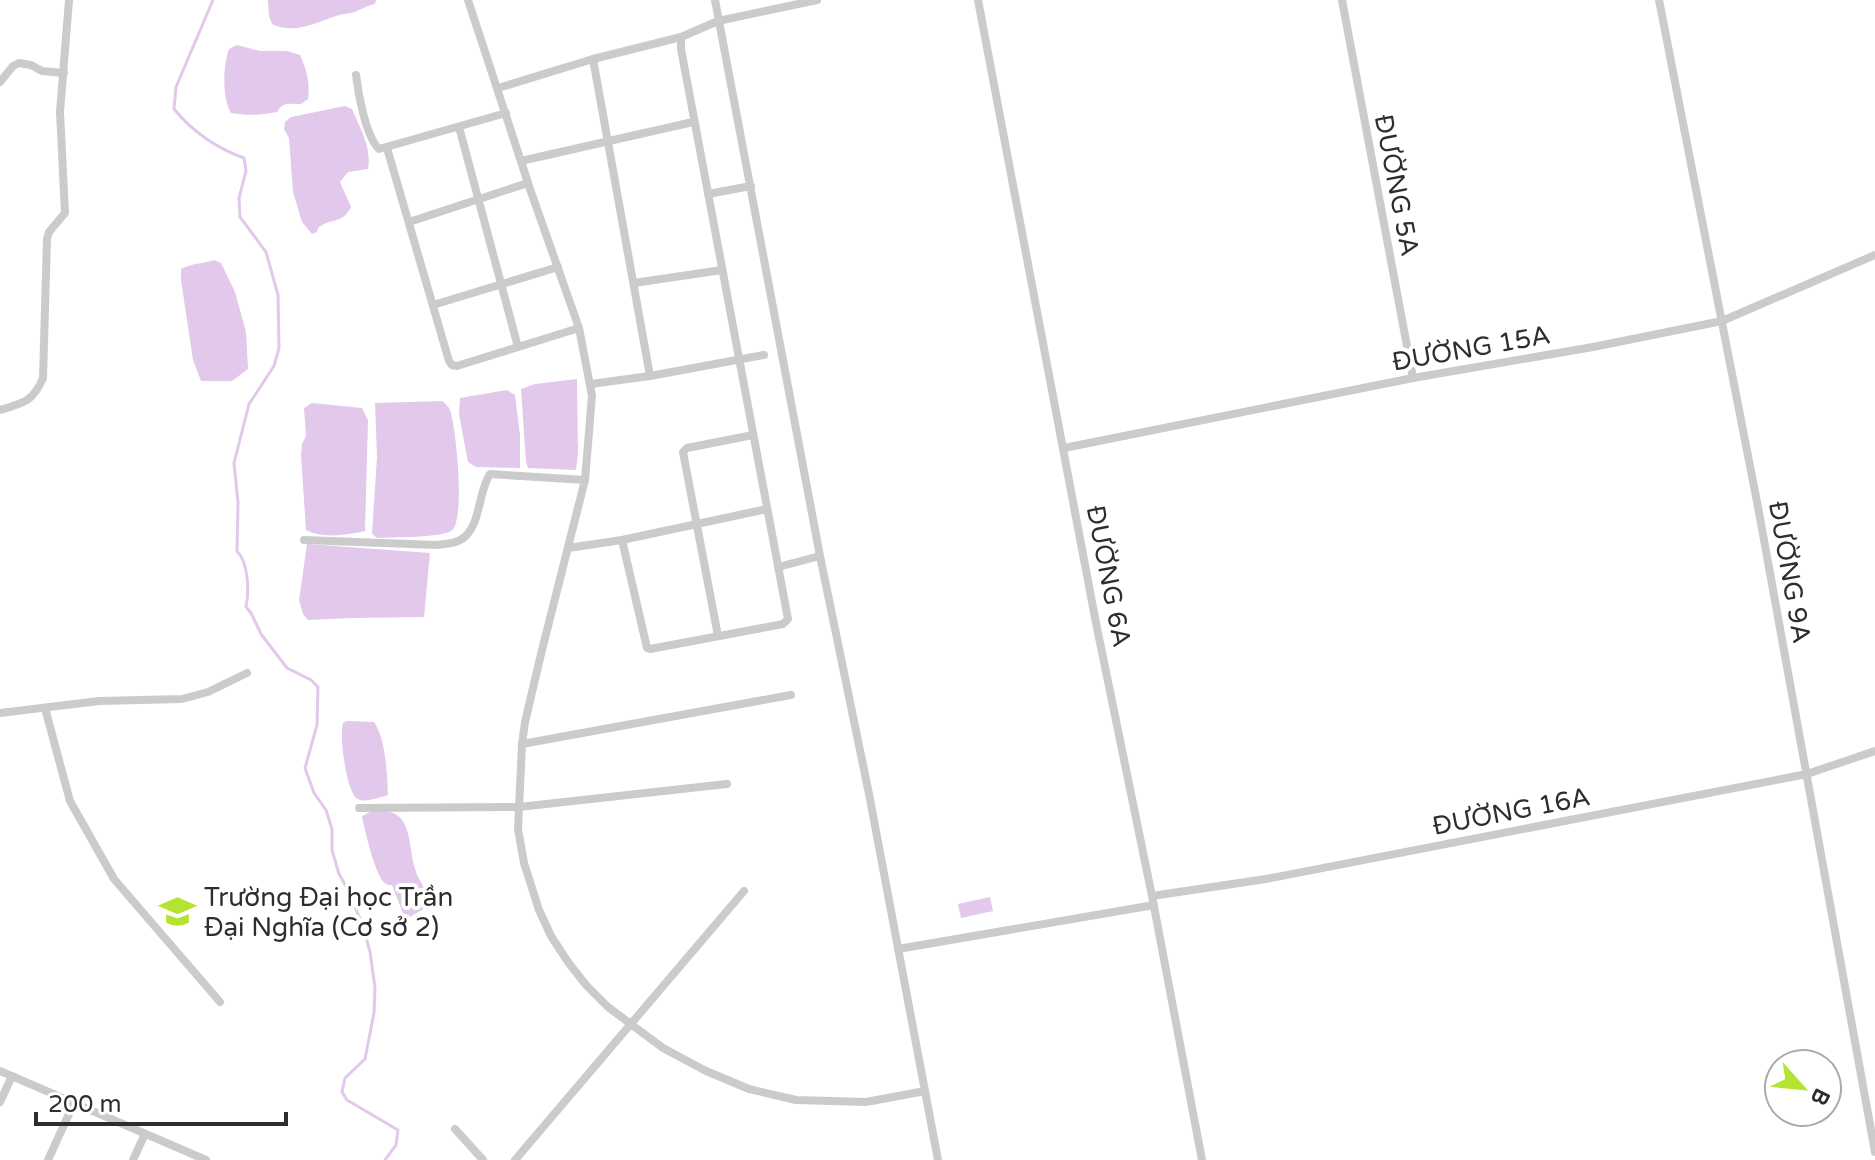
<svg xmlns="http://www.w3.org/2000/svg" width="1875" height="1160" viewBox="0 0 1875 1160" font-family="'Varela Round',sans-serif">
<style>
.water{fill:#e2c8eb}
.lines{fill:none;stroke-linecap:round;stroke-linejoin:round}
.stream{stroke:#e2c8eb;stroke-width:3}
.minor{stroke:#cbcbcb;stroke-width:8}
.labels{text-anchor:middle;stroke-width:8;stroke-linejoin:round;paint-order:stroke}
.street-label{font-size:26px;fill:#2e2e2e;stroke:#fff}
.poi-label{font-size:26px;fill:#2e2e2e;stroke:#fff;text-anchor:start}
</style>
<rect width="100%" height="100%" fill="#fff"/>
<g class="water">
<path d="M268,0H376L375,4C367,6 363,8 357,11C351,14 345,13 339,15C317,22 294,35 272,24L269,16Z"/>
<path d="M237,45L260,51H287L300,55C307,70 310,83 308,99L301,104C290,104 283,101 277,112C262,115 247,116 231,113C222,98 223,66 229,49Z"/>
<path d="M345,106L352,109C360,128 372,148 368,169L348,172L340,182L351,207C342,225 331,217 318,228L317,232L312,234L302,222L293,192L289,138L284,129L285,122L291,117Z"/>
<path d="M214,260L221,263L235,292L246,332L248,369L232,381H201L193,360L181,280V269C192,263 203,264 214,260Z"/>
<path d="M577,379L578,454L576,470L528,468L526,462L521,389L535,384Z"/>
<path d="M507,390L515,395L520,435V468L476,467L468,462L459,414L460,398Z"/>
<path d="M442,401C445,403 449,407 450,410C456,426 466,523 451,531C439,538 392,537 377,538L372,534L377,457L375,403Z"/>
<path d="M312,403L362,408L368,420L365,531C347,535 323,539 306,530L301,455L302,444L306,436L304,408Z"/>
<path d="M307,544L430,553L424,617L352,618L308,620L303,614L299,600Z"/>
<path d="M347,721L374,722C386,739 387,774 388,795C380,797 363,804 356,798C346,788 339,736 343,723Z"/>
<path d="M370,812C376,812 384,810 390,812C412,817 409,851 415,869C419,882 428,891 432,904L408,918L404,916L392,885C390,885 388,885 386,884C376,879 364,828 362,816Z"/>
<path d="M990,897L993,911L961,918L958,904Z"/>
</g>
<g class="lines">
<path class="stream" d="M213,0L176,87L174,109C193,132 216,148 244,158L246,171L239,198L240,217L266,252L278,295L279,348L274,366L249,404L234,463L238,503L237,551C249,564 249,591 246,607L251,613L261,634L287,668L311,680L318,687L317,725L305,768L314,793L326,810L332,829V850L339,874L347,888L363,926L370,952L375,988L374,1013L365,1059L345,1078L342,1092L347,1100L398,1130L396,1145L385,1160"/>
<g class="minor">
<path d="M468,0L530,189L579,328L592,396L585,480L541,654L525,722L522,744L518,829L524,863L539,910L551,936L568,962L586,985L608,1007L663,1048L706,1071L749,1089L796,1100L866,1102L925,1091"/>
<path d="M715,0L820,556L869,794L938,1160"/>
<path d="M978,0L1096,623L1152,896L1202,1160"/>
<path d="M1342,0L1413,378"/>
<path d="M1659,0L1758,507L1875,1152"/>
<path d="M593,59L681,37"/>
<path d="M356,75C358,93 366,137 379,149L506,113"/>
<path d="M0,82L13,66L19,63L31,65L42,71L64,73"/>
<path d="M498,88L593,59L650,376"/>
<path d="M459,127L518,347"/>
<path d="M387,148L449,361L452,365L457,366L579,328"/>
<path d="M521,161L693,122"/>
<path d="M708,194L751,186"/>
<path d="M409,222L528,183"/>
<path d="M634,283L722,270"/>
<path d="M433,305L558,267"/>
<path d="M591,384L650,376L764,355"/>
<path d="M0,410C23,403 33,402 43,378L47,239L49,232L65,213L60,112L69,0"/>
<path d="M1064,448L1413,378L1593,347L1722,321L1875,255"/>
<path d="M304,540L436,545C444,544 455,544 462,539C481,527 478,491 490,474L585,480"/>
<path d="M622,540L647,648L650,649L783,624L788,619L681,49V37L718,21L817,0"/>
<path d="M568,548L622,540L767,509"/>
<path d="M778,567L820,556"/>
<path d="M718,636L683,452L687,448L753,435"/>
<path d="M45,708L70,801L114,879L220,1002"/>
<path d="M0,713L99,701L182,699L208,692L247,673"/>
<path d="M522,744L791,695"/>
<path d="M359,808L519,807L727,784"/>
<path d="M1152,896L1266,879L1807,774L1875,751"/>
<path d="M898,949L1154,905"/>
<path d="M0,1071L206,1160"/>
<path d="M0,1102L12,1076"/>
<path d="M455,1129L483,1160"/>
<path d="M48,1160L74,1103"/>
<path d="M133,1160L145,1134"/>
<path d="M515,1160L744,891"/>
</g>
</g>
<defs>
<symbol id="school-bare" viewBox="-9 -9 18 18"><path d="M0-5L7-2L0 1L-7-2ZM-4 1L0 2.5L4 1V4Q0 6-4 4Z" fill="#b4e431" stroke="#fff" stroke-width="2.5" paint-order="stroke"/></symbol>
</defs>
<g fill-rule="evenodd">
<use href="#school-bare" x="152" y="886" width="51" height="51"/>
</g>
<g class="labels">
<g class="street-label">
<text transform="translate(1397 185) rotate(79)" y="9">ĐƯỜNG 5A</text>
<text transform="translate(1471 348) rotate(-10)" y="9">ĐƯỜNG 15A</text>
<text transform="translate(1790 572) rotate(80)" y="9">ĐƯỜNG 9A</text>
<text transform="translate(1109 576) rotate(79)" y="9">ĐƯỜNG 6A</text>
<text transform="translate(1511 811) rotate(-11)" y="9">ĐƯỜNG 16A</text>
</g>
<g class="poi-label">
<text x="204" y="906">Trường Đại học Trần<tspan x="204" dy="30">Đại Nghĩa (Cơ sở 2)</tspan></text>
</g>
</g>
<g transform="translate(1803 1088) rotate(117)"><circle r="38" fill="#ffffff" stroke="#ababab" stroke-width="2"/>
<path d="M0-6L14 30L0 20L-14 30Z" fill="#b4e431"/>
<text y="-12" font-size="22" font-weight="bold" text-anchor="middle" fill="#2e2e2e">B</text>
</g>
<path d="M36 1112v12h250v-12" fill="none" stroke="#2e2e2e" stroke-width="4"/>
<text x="48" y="1112" font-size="24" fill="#2e2e2e" stroke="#ffffff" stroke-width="6" paint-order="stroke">200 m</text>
</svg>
